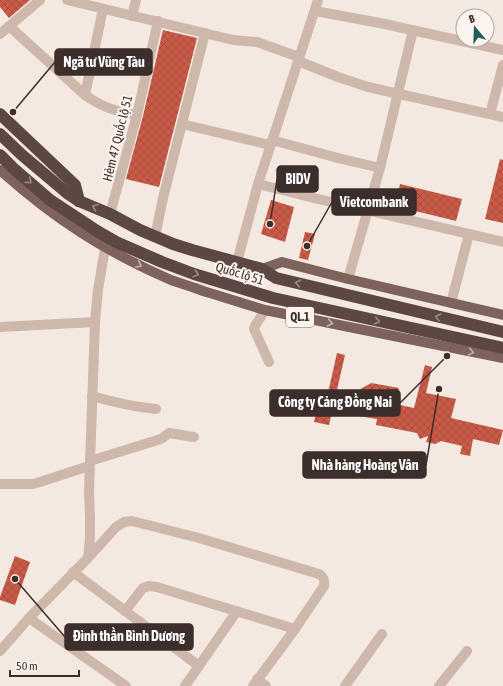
<svg xmlns="http://www.w3.org/2000/svg" width="503" height="686" viewBox="0 0 503 686" font-family="'Asap Condensed',sans-serif">
<style>
.building{fill:url(#building-cross-hatch)}
.lines{fill:none;stroke-linecap:round;stroke-linejoin:round}
.minor{stroke:#ceb8ab;stroke-width:10}
.major{stroke:#7d635b;stroke-width:10}
.highway{stroke:#5c4742;stroke-width:12}
.oneway{stroke:#9c8c87}
.oneway2{stroke:#c2b3ac}
.labels{text-anchor:middle;stroke-width:4;stroke-linejoin:round;paint-order:stroke}
.shield{fill:#fbf4ee;stroke:#756966;stroke-width:1}
.shield-label{font-size:12px;font-weight:bold;fill:#3b2e2b}
.street-label{font-size:13px;fill:#3b2e2b;stroke:#fbf4ee}
.leader{fill:none;stroke:#3b2e2b;stroke-width:1.5}
.callout-dot{fill:#3b2e2b;stroke:#fbf4ee;stroke-width:1.5}
.callout{fill:#3b2e2b;stroke:#3b2e2b;stroke-width:1.5}
.callout-label{font-size:14px;text-anchor:middle;font-weight:bold;fill:#fff}
</style>
<defs>
<pattern id="building-cross-hatch" width="8" height="8" patternUnits="userSpaceOnUse"><rect width="8" height="8" fill="#ca5b49"/><path d="M0 0l8 8M0 8l8-8" fill="none" stroke="#a54c3d"/></pattern>
</defs>
<rect width="100%" height="100%" fill="#f4e9e1"/>
<g class="building">
<path d="M0,0H30L9,18L0,7Z"/>
<path d="M163,30L197,38L159,187L126,179L143,116Z"/>
<path d="M500,159L503,160V223L485,219Z"/>
<path d="M400,184L462,199L456,221L395,206Z"/>
<path d="M271,200L294,207L285,242L261,234Z"/>
<path d="M305,232L315,234L308,260L299,258Z"/>
<path d="M337,353L345,355L329,425L314,422L316,413L323,415Z"/>
<path d="M425,365L432,367L426,393L456,399L451,418L503,430L499,445L473,439L470,456L460,454L462,446L441,441L435,444L426,442L428,436L420,439L417,433L376,425L377,419L351,415L354,393L371,383L399,388L395,404L414,408Z"/>
<path d="M15,556L30,562L15,605L0,600V597Z"/>
</g>
<g class="lines">
<g class="minor">
<path d="M67,0L233,40L257,42L299,57"/>
<path d="M315,11L380,23L503,50"/>
<path d="M132,16L136,0"/>
<path d="M9,26L85,95C103,108 116,111 137,115"/>
<path d="M0,34L40,0"/>
<path d="M298,61L338,77L368,87L503,117"/>
<path d="M85,95L103,9"/>
<path d="M490,114L503,65"/>
<path d="M182,124L270,145"/>
<path d="M272,140L338,158L380,168"/>
<path d="M258,184L314,198L503,242"/>
<path d="M110,214L137,115L158,21"/>
<path d="M155,237L163,198L205,33"/>
<path d="M237,262L258,184L318,0"/>
<path d="M348,279L380,168L413,30"/>
<path d="M451,303L469,234"/>
<path d="M265,310L255,326L254,329L269,362"/>
<path d="M0,327L95,322"/>
<path d="M92,396C113,402 134,407 156,409"/>
<path d="M90,461L148,443L161,439L169,433L194,437"/>
<path d="M0,484H33L40,482L89,466"/>
<path d="M88,558L90,538V518L89,491L95,322L98,290L105,248"/>
<path d="M73,572L199,666"/>
<path d="M125,611L143,588L149,586L157,587L295,629"/>
<path d="M29,618L126,686"/>
<path d="M0,651L29,618L88,558L116,527L124,522L132,521L199,538L319,574C324,577 325,580 324,586L295,629L253,686"/>
<path d="M257,679L266,686"/>
<path d="M185,686L237,611"/>
<path d="M345,686L382,634"/>
<path d="M439,686L467,651"/>
</g>
<g class="major">
<path d="M0,170C53,218 106,252 171,280C182,284 193,287 203,291C224,297 244,304 265,310L503,358"/>
<path d="M262,269L282,262L348,279L503,315"/>
</g>
<g class="highway">
<path d="M0,114L75,185L79,201"/>
<path d="M0,134L22,155L67,193L79,201L110,214L140,230L173,244L192,250L262,269L276,278L503,332"/>
<path d="M0,155L13,168L50,200L97,231L116,242L162,262L194,274L273,298L503,348"/>
</g>
</g>
<defs><path id="oneway-chevron" d="M-2-3.5L2.5 0L-2 3.5" fill="none" stroke-width="1.6" stroke-linecap="round" stroke-linejoin="round"/></defs>
<g class="oneway">
<use href="#oneway-chevron" transform="translate(29 181) rotate(41)"/>
<use href="#oneway-chevron" transform="translate(95 207) rotate(-157)"/>
<use href="#oneway-chevron" transform="translate(196 274) rotate(18)"/>
<use href="#oneway-chevron" transform="translate(298 283) rotate(-167)"/>
<use href="#oneway-chevron" transform="translate(438 317) rotate(-166)"/>
<use href="#oneway-chevron" transform="translate(377 321) rotate(12)"/>
</g>
<g class="oneway2">
<use href="#oneway-chevron" transform="translate(139 265) rotate(25)"/>
<use href="#oneway-chevron" transform="translate(330 323) rotate(12)"/>
<use href="#oneway-chevron" transform="translate(471 352) rotate(12)"/>
</g>
<g class="labels">
<rect class="shield" x="286" y="307" width="28" height="20" rx="3"/>
<g class="shield-label">
<text x="300" y="321">QL.1</text>
</g>
<g class="street-label">
<text transform="translate(117 138) rotate(-76)" y="5">Hẻm 47 Quốc lộ 51</text>
<text transform="translate(240 273) rotate(17)" y="5">Quốc lộ 51</text>
</g>
</g>
<path class="leader" d="M13 112L55 62M270 224L277 179M307 246L332 202M447 356L400 403M439 389L426 465M15 579L65 637"/>
<g class="callout-dot">
<circle cx="13" cy="112" r="4"/>
<circle cx="270" cy="224" r="4"/>
<circle cx="307" cy="246" r="4"/>
<circle cx="447" cy="356" r="4"/>
<circle cx="439" cy="389" r="4"/>
<circle cx="15" cy="579" r="4"/>
</g>
<g class="callout">
<rect x="55" y="49" width="97" height="26" rx="4"/>
<rect x="277" y="166" width="41" height="26" rx="4"/>
<rect x="332" y="189" width="84" height="26" rx="4"/>
<rect x="270" y="390" width="130" height="26" rx="4"/>
<rect x="303" y="452" width="123" height="26" rx="4"/>
<rect x="65" y="624" width="128" height="26" rx="4"/>
</g>
<g class="callout-label">
<text x="104" y="67">Ngã tư Vũng Tàu</text>
<text x="298" y="184">BIDV</text>
<text x="374" y="207">Vietcombank</text>
<text x="335" y="407">Công ty Cảng Đồng Nai</text>
<text x="365" y="470">Nhà hàng Hoàng Vân</text>
<text x="129" y="641">Đình thần Bình Dương</text>
</g>
<g transform="translate(475 28) rotate(341)"><circle r="19" fill="#fbf4ee" stroke="#aea5a0"/>
<path d="M0-3L7 15L0 10L-7 15Z" fill="#1e5f5d"/>
<text y="-6" font-size="11" font-weight="bold" text-anchor="middle" fill="#3b2e2b">B</text>
</g>
<path d="M10 670v6h69v-6" fill="none" stroke="#3b2e2b" stroke-width="2"/>
<text x="16" y="670" font-size="12" fill="#3b2e2b" stroke="#fbf4ee" stroke-width="3" paint-order="stroke">50 m</text>
</svg>
